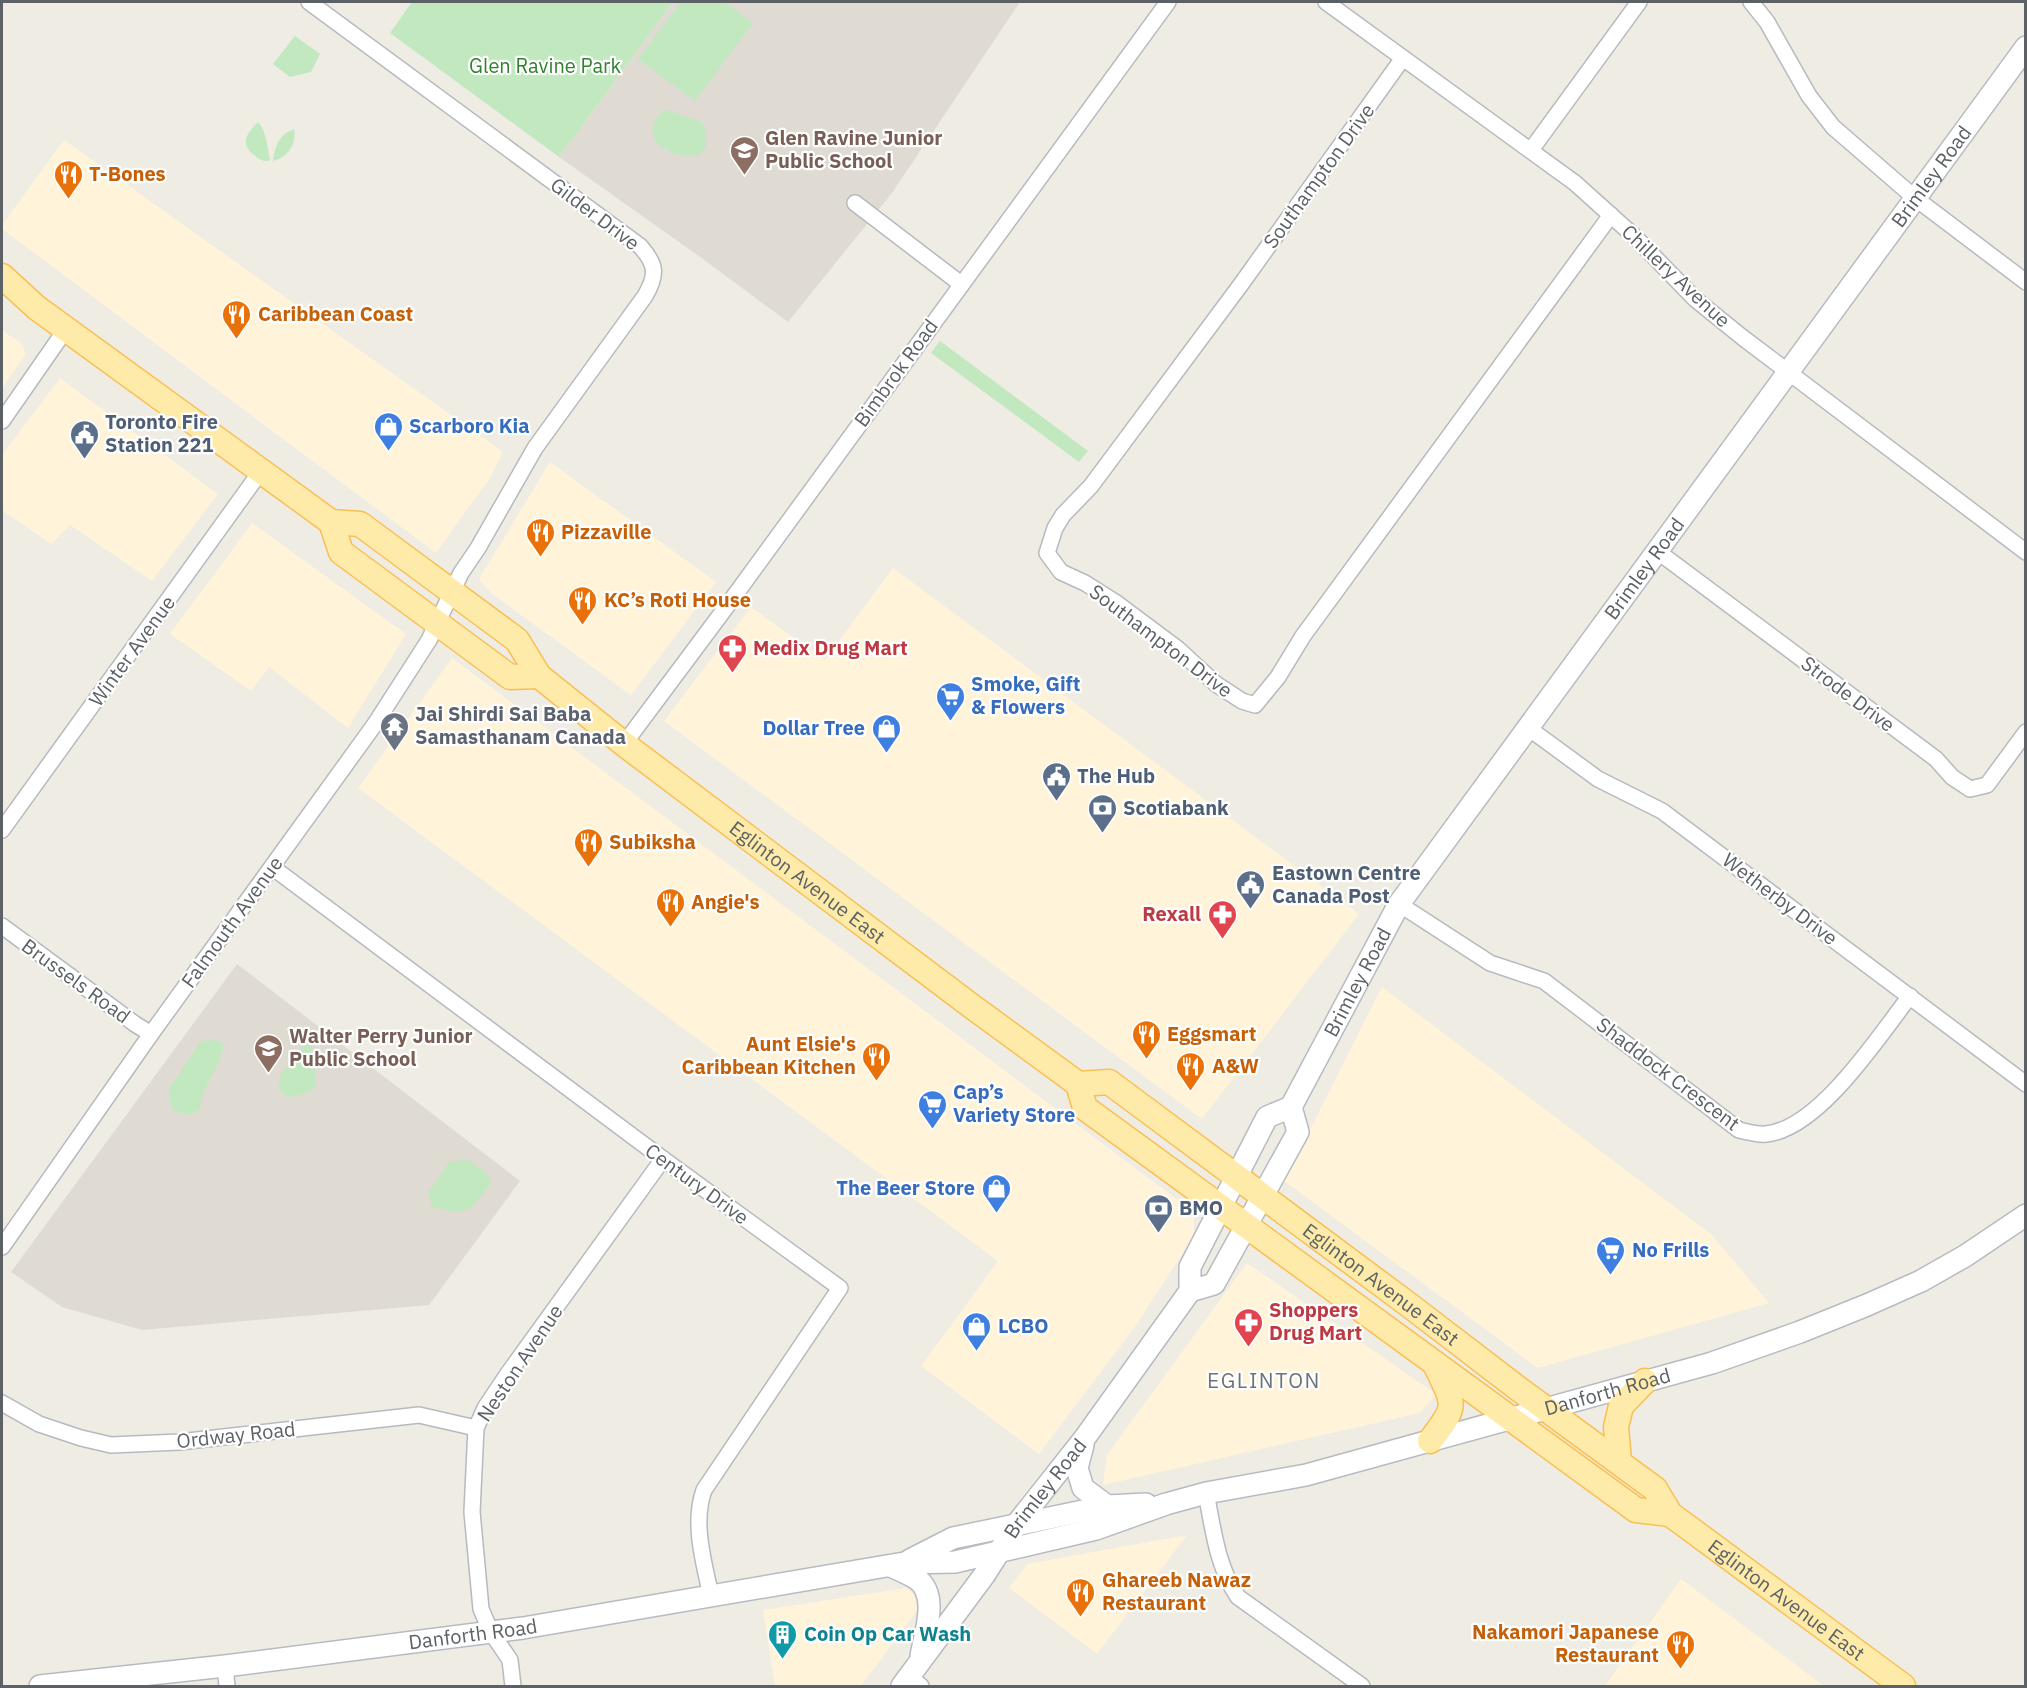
<svg xmlns="http://www.w3.org/2000/svg" width="2027" height="1688" viewBox="0 0 2027 1688" font-family="'IBM Plex Sans',sans-serif">
<style>
.commercial{fill:#fff4d9}
.education{fill:#dfdbd2}
.green{fill:#c2e8bf}
.lines{fill:none;stroke-linecap:round;stroke-linejoin:round}
.street-casing{stroke:#b6babf;stroke-width:18}
.secondary-casing{stroke:#b7bbc1;stroke-width:24}
.primary-casing{stroke:#f9bf53;stroke-width:27}
.street{stroke:#fff;stroke-width:15}
.secondary{stroke:#fff;stroke-width:21}
.primary{stroke:#ffeba9;stroke-width:24}
.labels{text-anchor:middle;stroke-width:4.5;stroke-linejoin:round;paint-order:stroke}
.park-label{font-size:20px;fill:#30822f;stroke:#fff}
.education-label{font-size:20px;font-weight:bold;fill:#785e54;stroke:#fff;text-anchor:start}
.food-label{font-size:20px;font-weight:bold;fill:#c56008;stroke:#fff;text-anchor:start}
.street-label{font-size:20px;fill:#5c6165;stroke:#fff}
.service-label{font-size:20px;font-weight:bold;fill:#4e5e75;stroke:#fff;text-anchor:start}
.shop-label{font-size:20px;font-weight:bold;fill:#366cbe;stroke:#fff;text-anchor:start}
.health-label{font-size:20px;font-weight:bold;fill:#be3a42;stroke:#fff;text-anchor:start}
.worship-label{font-size:20px;font-weight:bold;fill:#5b616d;stroke:#fff;text-anchor:start}
.culture-label{font-size:20px;font-weight:bold;fill:#0d838f;stroke:#fff;text-anchor:start}
.neighbourhood-label{font-size:21px;letter-spacing:1.5px;fill:#6d7377;stroke:#fff}
</style>
<rect width="100%" height="100%" fill="#efece4"/>
<g class="commercial">
<path d="M64,140L503,452L490,478L436,553L2,229V225Z"/>
<path d="M2,330L22,344L26,354L2,388Z"/>
<path d="M60,378L218,494L152,581L70,525L51,544L2,510V455Z"/>
<path d="M550,462L716,582L631,695L491,593L479,579Z"/>
<path d="M252,523L406,634L348,728L269,667L251,691L170,634Z"/>
<path d="M893,568L1359,914L1202,1119L664,721L751,607L825,660Z"/>
<path d="M452,658L1194,1212V1236L1134,1328L1039,1454L921,1366L998,1261L358,788Z"/>
<path d="M1382,987L1711,1234L1769,1303L1538,1368L1284,1181Z"/>
<path d="M1247,1263L1436,1394L1420,1413L1103,1485L1107,1455Z"/>
<path d="M1187,1535L1097,1654L1009,1588L1027,1564Z"/>
<path d="M1681,1579L1824,1686H1605Z"/>
<path d="M906,1588L913,1593L919,1606L914,1615L861,1686H775L763,1610Z"/>
</g>
<g class="education">
<path d="M673,2H1020L892,193L788,322L703,259L559,157Z"/>
<path d="M237,964L520,1181L429,1305L142,1330L62,1307L11,1272Z"/>
</g>
<g class="green">
<path d="M412,2H673L559,157L390,33Z"/>
<path d="M681,2H724L753,23L695,101L638,59Z"/>
<path d="M295,36L320,54L311,72L290,77L273,64Z"/>
<path d="M664,109L702,122L706,131V147C703,150 701,153 699,154C683,162 647,146 653,125C655,120 661,114 664,109Z"/>
<path d="M258,122C267,132 267,147 270,160L268,161C262,161 259,159 254,155C239,144 247,133 258,122Z"/>
<path d="M294,129C297,144 287,158 273,161C275,145 279,135 294,129Z"/>
<path d="M940,341L1088,451L1079,462L931,353Z"/>
<path d="M216,1040L224,1044C221,1068 202,1084 200,1109L191,1115L174,1111L170,1102L169,1089L201,1041Z"/>
<path d="M305,1044L312,1046L316,1086C306,1093 298,1098 285,1096L279,1089V1077Z"/>
<path d="M468,1160L487,1173L491,1183C470,1211 469,1217 432,1207L428,1193L450,1161Z"/>
</g>
<g class="lines">
<defs>
<g id="street">
<path d="M1326,2L1575,183L1635,237L1695,299L1742,337L2026,552"/>
<path d="M1751,2L1767,22L1809,96L1833,127L1915,198L2026,282"/>
<path d="M1403,58L1242,283L1091,486L1063,515L1055,528L1047,553L1061,572L1085,583L1115,602L1178,649L1216,684L1242,701L1255,705L1278,677L1303,636L1611,215"/>
<path d="M1531,150L1639,2"/>
<path d="M855,203L961,284"/>
<path d="M2,421L66,329"/>
<path d="M1657,551L1936,759L1952,777L1970,789L1987,785L2026,732"/>
<path d="M1527,727L1598,779L1662,811L2026,1084"/>
<path d="M624,744L727,606L1168,2"/>
<path d="M2,830L261,471"/>
<path d="M272,867L663,1159L840,1288L704,1490C692,1523 704,1563 711,1596"/>
<path d="M1399,904L1490,963L1544,981L1739,1130C1748,1132 1757,1135 1766,1134C1819,1129 1879,1036 1910,996"/>
<path d="M2,926L135,1024L151,1034"/>
<path d="M2,1247L151,1034L375,724L429,640L461,573L478,548L535,448L645,296C658,274 656,264 640,246L309,2"/>
<path d="M2,1403L39,1424L81,1438L111,1445L179,1442L419,1415L476,1428"/>
<path d="M1206,1493C1213,1528 1217,1567 1238,1597L1362,1686"/>
<path d="M225,1666L227,1686"/>
<path d="M909,1677L921,1686"/>
<path d="M513,1686L510,1660L491,1632L481,1609L472,1512L476,1428L485,1408L507,1375L663,1159"/>
</g>
<g id="secondary">
<path d="M1190,1291L1214,1284L1298,1132L1291,1107"/>
<path d="M1083,1445L1077,1468L1083,1488L1107,1506"/>
<path d="M910,1560L953,1538L1107,1506L1146,1504"/>
<path d="M891,1566C899,1570 909,1574 917,1579C939,1595 925,1633 921,1656"/>
<path id="s1" d="M40,1686L225,1666L523,1628L904,1563L955,1562L1096,1529L1166,1504L1206,1493L1306,1475L1712,1363L1800,1332L1867,1305L1921,1281L1965,1256L2026,1215"/>
<path id="s2" d="M902,1686L985,1574L1016,1525L1084,1439L1190,1291V1267L1267,1117L1291,1107L1399,904L2026,47"/>
</g>
<g id="primary">
<path id="s3" d="M2,276L37,308L331,522L360,524L517,640L539,676L624,744L970,1005L1078,1084L1085,1108L1636,1510L1670,1514"/>
<path d="M331,522L341,552L510,677L539,676"/>
<path id="s4" d="M1078,1084L1109,1082L1409,1305L1520,1390L1655,1489L1670,1514L1903,1686"/>
<path d="M1430,1441C1458,1405 1455,1406 1436,1366"/>
<path d="M1619,1462L1616,1427L1621,1406L1645,1381"/>
</g>
</defs>
<use href="#street" class="street-casing"/>
<use href="#secondary" class="secondary-casing"/>
<use href="#primary" class="primary-casing"/>
<use href="#street" class="street"/>
<use href="#secondary" class="secondary"/>
<use href="#primary" class="primary"/>
</g>
<defs>
<symbol id="school-pin" viewBox="-11 -11 22 30"><path d="M0 17L-7.5 6A9.5 9.5 0 1 1 7.5 6Z" fill="#8d6e63" stroke="#fff"/><path d="M0-5L7-2L0 1L-7-2ZM-4 1L0 2.5L4 1V4Q0 6-4 4Z" fill="#fff"/></symbol>
<symbol id="restaurant-pin" viewBox="-11 -11 22 30"><path d="M0 17L-7.5 6A9.5 9.5 0 1 1 7.5 6Z" fill="#e8710a" stroke="#fff"/><path d="M-5-6h1v4h1v-4h1v4h1v-4h1v5L-1.5 .5V6h-2V.5L-5-1ZM5-6V6H3V1.5H1.5Q1.5-4 5-6Z" fill="#fff"/></symbol>
<symbol id="shop-pin" viewBox="-11 -11 22 30"><path d="M0 17L-7.5 6A9.5 9.5 0 1 1 7.5 6Z" fill="#3f7fe0" stroke="#fff"/><path d="M-5-2.5h2.3a2.7 3.5 0 0 1 5.4 0H5L5.5 6h-11ZM-1.5-2.5h3a1.5 2.3 0 0 0-3 0Z" fill="#fff"/></symbol>
<symbol id="civic-pin" viewBox="-11 -11 22 30"><path d="M0 17L-7.5 6A9.5 9.5 0 1 1 7.5 6Z" fill="#5c6f8a" stroke="#fff"/><path d="M-.6-6.5H3V-4.5H.6V-3L4-1V1h2V6H-6V1h2V-1L-.6-3ZM-1.2 2.5V6h2.4V2.5Z" fill="#fff"/></symbol>
<symbol id="pharmacy-pin" viewBox="-11 -11 22 30"><path d="M0 17L-7.5 6A9.5 9.5 0 1 1 7.5 6Z" fill="#e0444e" stroke="#fff"/><path d="M-2-6h4v4h4v4h-4v4h-4v-4h-4v-4h4Z" fill="#fff"/></symbol>
<symbol id="supermarket-pin" viewBox="-11 -11 22 30"><path d="M0 17L-7.5 6A9.5 9.5 0 1 1 7.5 6Z" fill="#3f7fe0" stroke="#fff"/><path d="M-6-5.5h2.5l.6 2H6L4.5 2H-2.5L-4.4-4H-6ZM-1.5 3.2a1.3 1.3 0 1 0 .1 0ZM3 3.2a1.3 1.3 0 1 0 .1 0Z" fill="#fff"/></symbol>
<symbol id="temple-pin" viewBox="-11 -11 22 30"><path d="M0 17L-7.5 6A9.5 9.5 0 1 1 7.5 6Z" fill="#6b7280" stroke="#fff"/><path d="M0-6L5-2H3V0L6.5 2.5H4V6H1.5V3h-3V6H-4V2.5H-6.5L-3 0V-2H-5Z" fill="#fff"/></symbol>
<symbol id="bank-pin" viewBox="-11 -11 22 30"><path d="M0 17L-7.5 6A9.5 9.5 0 1 1 7.5 6Z" fill="#5c6f8a" stroke="#fff"/><path d="M-6-4H6V4H-6ZM0-2.3a2.3 2.3 0 1 0 0 4.6a2.3 2.3 0 1 0 0-4.6Z" fill="#fff"/></symbol>
<symbol id="building-pin" viewBox="-11 -11 22 30"><path d="M0 17L-7.5 6A9.5 9.5 0 1 1 7.5 6Z" fill="#0f9aa8" stroke="#fff"/><path d="M-4-6H4V6H1V3H-1V6H-4ZM-2.5-4.3h1.7v1.8h-1.7ZM.8-4.3h1.7v1.8H.8ZM-2.5-1h1.7V.8h-1.7ZM.8-1h1.7V.8H.8Z" fill="#fff"/></symbol>
</defs>
<g fill-rule="evenodd">
<use href="#school-pin" x="728" y="134" width="33" height="45"/>
<use href="#restaurant-pin" x="52" y="158" width="33" height="45"/>
<use href="#restaurant-pin" x="220" y="298" width="33" height="45"/>
<use href="#shop-pin" x="372" y="410" width="33" height="45"/>
<use href="#civic-pin" x="68" y="418" width="33" height="45"/>
<use href="#restaurant-pin" x="524" y="516" width="33" height="45"/>
<use href="#restaurant-pin" x="566" y="584" width="33" height="45"/>
<use href="#pharmacy-pin" x="716" y="632" width="33" height="45"/>
<use href="#supermarket-pin" x="934" y="680" width="33" height="45"/>
<use href="#temple-pin" x="378" y="710" width="33" height="45"/>
<use href="#shop-pin" x="870" y="712" width="33" height="45"/>
<use href="#civic-pin" x="1040" y="760" width="33" height="45"/>
<use href="#bank-pin" x="1086" y="792" width="33" height="45"/>
<use href="#restaurant-pin" x="572" y="826" width="33" height="45"/>
<use href="#civic-pin" x="1234" y="868" width="33" height="45"/>
<use href="#restaurant-pin" x="654" y="886" width="33" height="45"/>
<use href="#pharmacy-pin" x="1206" y="898" width="33" height="45"/>
<use href="#restaurant-pin" x="1130" y="1018" width="33" height="45"/>
<use href="#school-pin" x="252" y="1032" width="33" height="45"/>
<use href="#restaurant-pin" x="860" y="1040" width="33" height="45"/>
<use href="#restaurant-pin" x="1174" y="1050" width="33" height="45"/>
<use href="#supermarket-pin" x="916" y="1088" width="33" height="45"/>
<use href="#shop-pin" x="980" y="1172" width="33" height="45"/>
<use href="#bank-pin" x="1142" y="1192" width="33" height="45"/>
<use href="#supermarket-pin" x="1594" y="1234" width="33" height="45"/>
<use href="#pharmacy-pin" x="1232" y="1306" width="33" height="45"/>
<use href="#shop-pin" x="960" y="1310" width="33" height="45"/>
<use href="#restaurant-pin" x="1064" y="1576" width="33" height="45"/>
<use href="#building-pin" x="766" y="1618" width="33" height="45"/>
<use href="#restaurant-pin" x="1664" y="1628" width="33" height="45"/>
</g>
<g class="labels">
<g class="park-label">
<text x="545" y="73">Glen Ravine Park</text>
</g>
<g class="education-label">
<text x="765" y="145">Glen Ravine Junior<tspan x="765" dy="23">Public School</tspan></text>
<text x="289" y="1043">Walter Perry Junior<tspan x="289" dy="23">Public School</tspan></text>
</g>
<g class="food-label">
<text x="89" y="181">T-Bones</text>
<text x="258" y="321">Caribbean Coast</text>
<text x="561" y="539">Pizzaville</text>
<text x="604" y="607">KC’s Roti House</text>
<text x="609" y="849">Subiksha</text>
<text x="691" y="909">Angie's</text>
<text x="1167" y="1041">Eggsmart</text>
<text x="856" y="1051" text-anchor="end">Aunt Elsie's<tspan x="856" dy="23">Caribbean Kitchen</tspan></text>
<text x="1212" y="1073">A&amp;W</text>
<text x="1102" y="1587">Ghareeb Nawaz<tspan x="1102" dy="23">Restaurant</tspan></text>
<text x="1659" y="1639" text-anchor="end">Nakamori Japanese<tspan x="1659" dy="23">Restaurant</tspan></text>
</g>
<g class="street-label">
<text transform="translate(1319 176) rotate(-54)" y="7">Southampton Drive</text>
<text dy="7" stroke="none"><textPath href="#s2" startOffset="1839">Brimley Road</textPath></text>
<text transform="translate(595 214) rotate(37)" y="7">Gilder Drive</text>
<text transform="translate(1676 276) rotate(43)" y="7">Chillery Avenue</text>
<text transform="translate(896 373) rotate(-54)" y="7">Bimbrok Road</text>
<text dy="7" stroke="none"><textPath href="#s2" startOffset="1353">Brimley Road</textPath></text>
<text transform="translate(1161 641) rotate(37)" y="7">Southampton Drive</text>
<text transform="translate(132 651) rotate(-54)" y="7">Winter Avenue</text>
<text transform="translate(1848 694) rotate(37)" y="7">Strode Drive</text>
<text dy="7" stroke="none"><textPath href="#s3" startOffset="1016">Eglinton Avenue East</textPath></text>
<text transform="translate(1780 899) rotate(37)" y="7">Wetherby Drive</text>
<text transform="translate(232 922) rotate(-54)" y="7">Falmouth Avenue</text>
<text transform="translate(76 981) rotate(36)" y="7">Brussels Road</text>
<text dy="7" stroke="none"><textPath href="#s2" startOffset="849">Brimley Road</textPath></text>
<text transform="translate(1668 1074) rotate(37)" y="7">Shaddock Crescent</text>
<text transform="translate(697 1184) rotate(36)" y="7">Century Drive</text>
<text dy="7" stroke="none"><textPath href="#s4" startOffset="370">Eglinton Avenue East</textPath></text>
<text transform="translate(520 1363) rotate(-56)" y="7">Neston Avenue</text>
<text dy="7" stroke="none"><textPath href="#s1" startOffset="1599">Danforth Road</textPath></text>
<text transform="translate(236 1435) rotate(-6)" y="7">Ordway Road</text>
<text dy="7" stroke="none"><textPath href="#s2" startOffset="244">Brimley Road</textPath></text>
<text dy="7" stroke="none"><textPath href="#s4" startOffset="886">Eglinton Avenue East</textPath></text>
<text dy="7" stroke="none"><textPath href="#s1" startOffset="436">Danforth Road</textPath></text>
</g>
<g class="service-label">
<text x="105" y="429">Toronto Fire<tspan x="105" dy="23">Station 221</tspan></text>
<text x="1077" y="783">The Hub</text>
<text x="1123" y="815">Scotiabank</text>
<text x="1272" y="880">Eastown Centre<tspan x="1272" dy="23">Canada Post</tspan></text>
<text x="1179" y="1215">BMO</text>
</g>
<g class="shop-label">
<text x="409" y="433">Scarboro Kia</text>
<text x="971" y="691">Smoke, Gift<tspan x="971" dy="23">&amp; Flowers</tspan></text>
<text x="865" y="735" text-anchor="end">Dollar Tree</text>
<text x="953" y="1099">Cap’s<tspan x="953" dy="23">Variety Store</tspan></text>
<text x="975" y="1195" text-anchor="end">The Beer Store</text>
<text x="1632" y="1257">No Frills</text>
<text x="998" y="1333">LCBO</text>
</g>
<g class="health-label">
<text x="753" y="655">Medix Drug Mart</text>
<text x="1201" y="921" text-anchor="end">Rexall</text>
<text x="1269" y="1317">Shoppers<tspan x="1269" dy="23">Drug Mart</tspan></text>
</g>
<g class="worship-label">
<text x="415" y="721">Jai Shirdi Sai Baba<tspan x="415" dy="23">Samasthanam Canada</tspan></text>
</g>
<g class="culture-label">
<text x="804" y="1641">Coin Op Car Wash</text>
</g>
<g class="neighbourhood-label">
<text x="1264" y="1388">EGLINTON</text>
</g>
</g>
<rect width="2027" height="1688" fill="none" stroke="#5c6165" stroke-width="6"/>
</svg>
